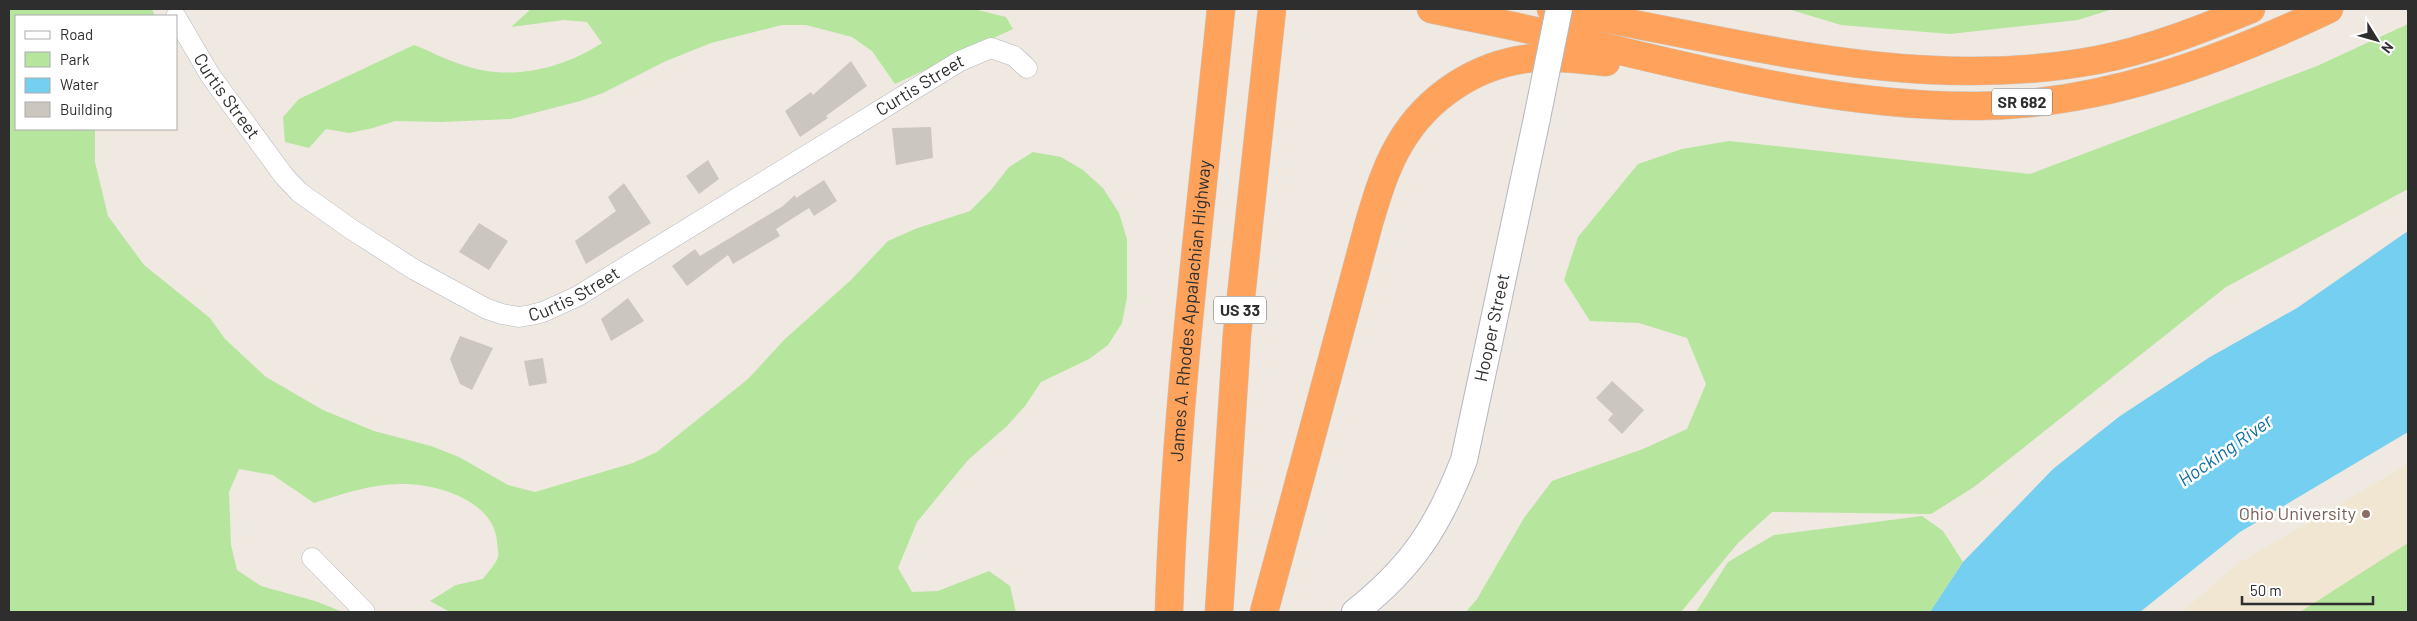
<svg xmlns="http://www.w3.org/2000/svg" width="2417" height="621" viewBox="0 0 2417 621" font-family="Barlow,sans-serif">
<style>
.education{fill:#f0e6d1}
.green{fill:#b6e59e}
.water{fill:#75cff0}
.building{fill:#cbc7bf}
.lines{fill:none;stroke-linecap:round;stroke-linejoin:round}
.minor-casing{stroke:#b4b7c1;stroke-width:21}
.tertiary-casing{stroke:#b4b7c1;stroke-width:28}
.motorway-casing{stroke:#c9c9c9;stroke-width:29}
.minor{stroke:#fff;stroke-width:20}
.tertiary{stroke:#fff;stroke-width:26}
.motorway{stroke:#ffa35c;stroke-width:28}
.tertiary-bridge-casing{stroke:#b4b7c1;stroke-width:28;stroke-linecap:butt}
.tertiary-bridge{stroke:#fff;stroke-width:26}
.education-dot{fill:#8d6e63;stroke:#fff;stroke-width:2}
.labels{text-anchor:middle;stroke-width:5;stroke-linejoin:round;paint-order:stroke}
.shield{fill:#fff;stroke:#6d6d6d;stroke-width:1}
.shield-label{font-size:16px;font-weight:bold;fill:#2e2e2e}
.street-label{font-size:18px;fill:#2e2e2e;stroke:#fff}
.education-label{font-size:18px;fill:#785e54;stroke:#fff;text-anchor:end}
.water-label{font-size:19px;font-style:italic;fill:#0d6fa3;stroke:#fff}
</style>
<rect width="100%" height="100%" fill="#efe9e1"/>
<path class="education" d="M2408,464V612H2182L2237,564Z"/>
<g class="green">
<path d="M9,9H152L155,16H16V129H95V162L108,216L144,265L210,318L225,339L266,377L323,410L374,431L431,446L459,457L508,485L535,492L633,463L657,452L748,379L785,339L851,280L888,241L915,229L970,211L991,190L1009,167L1033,152L1061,157L1083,170L1103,188L1119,213L1127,239V297L1122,323L1108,345L1089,359L1041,382L1025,406L1007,426L968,460L917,522L898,568L912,592L938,591L989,571L1010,586L1016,612H450L430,601L456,585L483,579C487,573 496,564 498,557C499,553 497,546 497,541C493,500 436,483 400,484C370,484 343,494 314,503L273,475L239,469L229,492L231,545L237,570L261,586L315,601L343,612H9Z"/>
<path d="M531,9H974L1006,17L1013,29L895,84L872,51L852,37L806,25H782L711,43L666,61L603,93L580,101L511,119L441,122L395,121L373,128L349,133L326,129L309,148L285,142L283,117L299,99L414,45C430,51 444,59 460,64C508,82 560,70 602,43L587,22L564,20L511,27Z"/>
<path d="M1788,9H2113L2078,20L1950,34L1841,25Z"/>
<path d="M2408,24V189L2226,287L1974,487L1931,514L1772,512L1738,543L1681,612H1466L1477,599L1524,518L1552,481L1643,449L1687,429L1706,384L1687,338L1639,323L1590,321L1564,280L1578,237L1638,164L1682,149L1729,141L2030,174L2317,66Z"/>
<path d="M1922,516L1943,531L1963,562L1930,612H1696L1728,562L1774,535Z"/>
<path d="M2408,543V612H2300Z"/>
</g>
<path class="water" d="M2408,231V432L2240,532L2140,612H1930L1963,562L2053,469L2120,416L2210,357L2297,308Z"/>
<g class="building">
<path d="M851,61L867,86L826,116L828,118L800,137L785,111L811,92L813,95Z"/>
<path d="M931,127L933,158L896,165L892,128Z"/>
<path d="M708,160L719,179L699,194L686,176Z"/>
<path d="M824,180L837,201L814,216L809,208L776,229L780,236L733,264L728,255L687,286L672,266L695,249L700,256L783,206L795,195L796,198Z"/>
<path d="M624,183L651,223L586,264L575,241L616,211L608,197Z"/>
<path d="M479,223L508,241L489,270L459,252Z"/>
<path d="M628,298L644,321L611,341L601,319Z"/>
<path d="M460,336L493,348L472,390L460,384L450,359Z"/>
<path d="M543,358L547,383L529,386L524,361Z"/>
<path d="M1612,381L1644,410L1622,434L1608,420L1613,414L1596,398Z"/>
</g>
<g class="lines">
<defs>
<g id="minor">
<path id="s1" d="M176,17L210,75L284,176L299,192L351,229L415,270L487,309L502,314L519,317L531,315L543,312L578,296L960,61L991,48L1014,56L1027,68"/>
<path d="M312,558L365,612"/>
</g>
<g id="tertiary">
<path id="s2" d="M1355,612C1412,567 1438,527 1464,460L1537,118"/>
</g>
<g id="motorway">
<path d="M1431,9C1477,19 1525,28 1571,39C1705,71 1840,107 1978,106C2101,105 2220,61 2329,9"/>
<path d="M1551,9C1733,39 1911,95 2097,60C2149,50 2202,29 2251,9"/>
<path id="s3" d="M1169,612C1175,410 1201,210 1221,9"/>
<path d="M1219,612L1237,334L1272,9"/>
<path d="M1264,612L1369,223C1377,196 1385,169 1399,145C1427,96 1478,63 1534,58C1558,56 1582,60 1606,62"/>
</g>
</defs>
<use href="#minor" class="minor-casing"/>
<use href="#tertiary" class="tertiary-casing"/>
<use href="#motorway" class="motorway-casing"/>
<use href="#minor" class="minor"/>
<use href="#tertiary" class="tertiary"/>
<use href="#motorway" class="motorway"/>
<defs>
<path id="tertiary-bridge" d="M1537,118L1559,9"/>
</defs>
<use href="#tertiary-bridge" class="tertiary-bridge-casing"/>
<use href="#tertiary-bridge" class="tertiary-bridge"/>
</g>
<circle class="education-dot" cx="2366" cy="514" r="5"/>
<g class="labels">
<g class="shield">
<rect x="1992" y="88.5" width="60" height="27" rx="4"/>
<rect x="1214" y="296.5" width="52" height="27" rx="4"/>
</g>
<g class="shield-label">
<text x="2022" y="108">SR 682</text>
<text x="1240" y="316">US 33</text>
</g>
<g class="street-label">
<text dy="6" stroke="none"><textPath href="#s1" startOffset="934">Curtis Street</textPath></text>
<text dy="6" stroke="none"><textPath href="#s1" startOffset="94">Curtis Street</textPath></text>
<text dy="6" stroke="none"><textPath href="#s1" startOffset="529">Curtis Street</textPath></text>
<text dy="6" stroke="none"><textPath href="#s3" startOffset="302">James A. Rhodes Appalachian Highway</textPath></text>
<text dy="6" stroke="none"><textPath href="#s2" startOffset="325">Hooper Street</textPath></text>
</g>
<g class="education-label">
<text x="2356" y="520">Ohio University</text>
</g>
<g class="water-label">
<text transform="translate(2225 450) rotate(-35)" y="7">Hocking River</text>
</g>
</g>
<rect width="2417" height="621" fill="none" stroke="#2e2e2e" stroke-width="20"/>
<rect x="15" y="15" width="162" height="115" fill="#ffffff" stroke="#ababab"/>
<rect x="25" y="31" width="25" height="8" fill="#ffffff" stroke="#ababab"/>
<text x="60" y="40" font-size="15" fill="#2e2e2e">Road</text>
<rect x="25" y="52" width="25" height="15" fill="#b6e59e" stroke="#ababab"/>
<text x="60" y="65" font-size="15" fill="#2e2e2e">Park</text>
<rect x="25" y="78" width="25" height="15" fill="#75cff0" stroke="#ababab"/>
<text x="60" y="90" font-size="15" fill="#2e2e2e">Water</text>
<rect x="25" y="102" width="25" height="15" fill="#cbc7bf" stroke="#ababab"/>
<text x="60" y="115" font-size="15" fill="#2e2e2e">Building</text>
<g transform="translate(2377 40) rotate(127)" stroke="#ffffff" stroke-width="4" paint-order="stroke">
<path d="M0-4L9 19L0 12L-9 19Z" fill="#2e2e2e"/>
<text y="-8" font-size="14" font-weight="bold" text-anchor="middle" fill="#2e2e2e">N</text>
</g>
<path d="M2242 596v8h131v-8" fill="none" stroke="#2e2e2e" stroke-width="2.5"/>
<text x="2250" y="596" font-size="15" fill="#2e2e2e" stroke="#ffffff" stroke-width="4" paint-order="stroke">50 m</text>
</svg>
